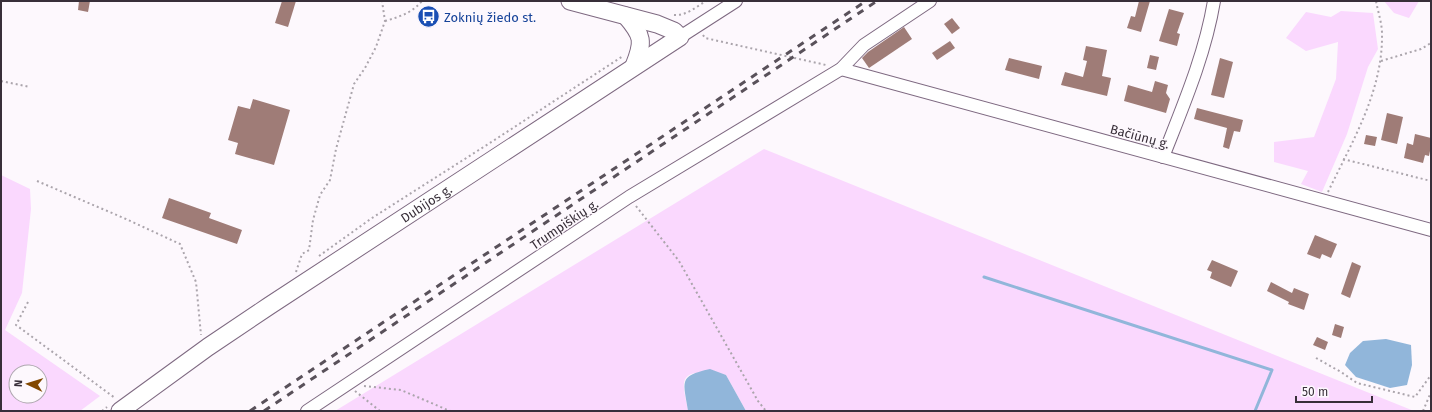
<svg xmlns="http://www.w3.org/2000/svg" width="1432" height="412" viewBox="0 0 1432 412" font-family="'Fira Sans',sans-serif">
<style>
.green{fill:#fad8fe;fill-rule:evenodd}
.water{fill:#91b6da}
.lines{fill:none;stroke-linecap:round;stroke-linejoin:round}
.stream{stroke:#91b6da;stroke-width:3}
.building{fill:#9f7c77}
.street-casing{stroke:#7e6981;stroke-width:14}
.secondary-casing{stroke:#7e6981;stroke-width:19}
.path{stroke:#aba5ac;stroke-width:2;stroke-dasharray:2 3;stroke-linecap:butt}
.street{stroke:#fff;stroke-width:12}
.secondary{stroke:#fff;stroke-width:17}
.rail{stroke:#59515a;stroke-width:3;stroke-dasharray:7 7;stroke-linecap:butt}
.labels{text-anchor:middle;stroke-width:3;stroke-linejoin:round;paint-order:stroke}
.transit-label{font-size:13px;fill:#164399;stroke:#fdf8fd;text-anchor:start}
.street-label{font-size:13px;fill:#382f39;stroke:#fdf8fd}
</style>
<rect width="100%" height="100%" fill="#fdf8fd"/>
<g class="green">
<path d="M1384,1H1419L1409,18L1394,13Z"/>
<path d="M1341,11L1373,13L1378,49L1368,67L1347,134L1322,192L1301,184L1308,171L1274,162V142L1314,137L1336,79L1338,42L1306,51L1286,38L1306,12L1331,17Z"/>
<path d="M764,149L1414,411H746L726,375C715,374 686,367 684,383C683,390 687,403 688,411H335Z"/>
<path d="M1,175L30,189L31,209L22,293L5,330L100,396L80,411H1ZM16,372H40V396H16Z"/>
</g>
<g class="water">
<path d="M1386,339L1411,345L1412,365L1407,385L1390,388L1356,377L1345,365L1350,353L1363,341Z"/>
<path d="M710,369L726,375L746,411H688C684,382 677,376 710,369Z"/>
</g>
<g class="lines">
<path class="stream" d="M984,277L1272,370L1255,411"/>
</g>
<g class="building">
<path d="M79,1H90L88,12L78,10Z"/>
<path d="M282,1H296L288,27L275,23Z"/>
<path d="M1139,1H1150L1141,32L1127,28L1131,16L1135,17Z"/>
<path d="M423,8L439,12L437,22L421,18Z"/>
<path d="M1169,9L1184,13L1177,33L1180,34L1177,46L1159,41Z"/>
<path d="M952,18L960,28L952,34L944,24Z"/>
<path d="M904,27L912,39L869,68L862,58L868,52Z"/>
<path d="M950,41L955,48L937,60L932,53Z"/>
<path d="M1086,46L1107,50L1102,76L1111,78L1107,96L1061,85L1065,72L1083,77L1087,61L1083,60Z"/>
<path d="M1150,55L1159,57L1156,70L1147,68Z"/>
<path d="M1009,58L1042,66L1039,79L1005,70Z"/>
<path d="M1220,58L1233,62L1224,98L1211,95Z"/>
<path d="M1155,81L1168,85L1166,93L1170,99L1166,113L1124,101L1128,85L1152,92Z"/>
<path d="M253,99L290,110L274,165L235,154L238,143L228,140L238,106L250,109Z"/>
<path d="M1197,108L1243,120L1240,132L1234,131L1229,149L1223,147L1227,128L1194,119Z"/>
<path d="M1387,113L1403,117L1397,144L1381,140Z"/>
<path d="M1415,134L1431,138V146L1429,156L1425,155L1423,163L1404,158L1407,143L1413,145Z"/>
<path d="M1366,135L1377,137L1375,146L1364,144Z"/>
<path d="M169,198L211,213L209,218L242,230L237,244L162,218Z"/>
<path d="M1315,235L1337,244L1331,258L1322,254L1320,259L1307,254Z"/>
<path d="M1212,260L1238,271L1231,287L1210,278L1212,272L1207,270Z"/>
<path d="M1352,262L1361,266L1350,298L1341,294Z"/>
<path d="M1271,282L1292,293L1294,288L1309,294L1304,310L1288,304L1289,302L1267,291Z"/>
<path d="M1335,324L1344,327L1341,338L1332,335Z"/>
<path d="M1317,337L1328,342L1325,350L1313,345Z"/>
</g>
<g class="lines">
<defs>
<g id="street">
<path d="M680,37L736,1"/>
<path d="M841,69L1431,230"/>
<path d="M1163,157C1183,106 1205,55 1214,1"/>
<path d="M307,411L629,197L841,69L864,45L930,1"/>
</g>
<g id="secondary">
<path d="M626,16C643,36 644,41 634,66"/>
<path id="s1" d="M120,411L208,347L269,306L680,37L674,31L657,24L570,1"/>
</g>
</defs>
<use href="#street" class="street-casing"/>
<use href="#secondary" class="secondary-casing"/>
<g class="path">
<path d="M674,15C686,16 696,7 706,1"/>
<path d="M385,21C399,17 412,13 422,1"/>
<path d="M703,35L705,38L826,65"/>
<path d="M1381,61L1421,49L1431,43"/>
<path d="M1,81L30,87"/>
<path d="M1343,159L1431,181"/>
<path d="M37,181L126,219L180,244L196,282L201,335"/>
<path d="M1328,192C1352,142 1383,91 1382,34C1382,23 1378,12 1376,1"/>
<path d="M636,206L679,261L758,401L766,411"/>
<path d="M319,256L372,218L493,141L623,56"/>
<path d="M296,272L302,254L309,250L313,220L320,195L330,180L336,149L354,84L365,68L376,47L385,21L382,1"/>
<path d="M28,302L16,325L115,398"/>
<path d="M1316,358L1341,372L1357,383L1415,397L1431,375"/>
<path d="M364,386L401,390L450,411"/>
<path d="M355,391L380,411"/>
<path d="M102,411L107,407"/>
<path d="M1423,411L1431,392"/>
</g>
<use href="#street" class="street"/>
<use href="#secondary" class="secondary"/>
<g class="rail">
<path d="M250,411L866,1"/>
<path d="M264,411L877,1"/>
</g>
</g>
<defs>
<symbol id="bus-disc" viewBox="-11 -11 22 22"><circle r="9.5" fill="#1a4fb4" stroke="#fdf8fd"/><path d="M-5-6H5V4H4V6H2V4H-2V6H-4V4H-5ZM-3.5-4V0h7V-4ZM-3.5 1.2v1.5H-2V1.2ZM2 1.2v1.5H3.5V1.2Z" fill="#fff"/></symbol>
</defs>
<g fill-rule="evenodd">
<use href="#bus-disc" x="416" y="4" width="25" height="25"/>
</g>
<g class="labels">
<g class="transit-label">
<text x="444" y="22">Zoknių žiedo st.</text>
</g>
<g class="street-label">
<text transform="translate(1140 136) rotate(15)" y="5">Bačiūnų g.</text>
<text dy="5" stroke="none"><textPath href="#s1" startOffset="370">Dubijos g.</textPath></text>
<text transform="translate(564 224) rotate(-34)" y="5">Trumpiškių g.</text>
</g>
</g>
<rect width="1432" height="412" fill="none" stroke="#382f39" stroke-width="4"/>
<g transform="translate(28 384) rotate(274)"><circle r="19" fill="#fdf8fd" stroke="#aea8af"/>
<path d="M0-3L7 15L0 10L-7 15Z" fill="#824800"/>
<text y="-6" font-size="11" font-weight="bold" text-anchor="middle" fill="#382f39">N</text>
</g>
<path d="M1296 396v6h76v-6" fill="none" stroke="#382f39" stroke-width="2"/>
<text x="1302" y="396" font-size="12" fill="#382f39" stroke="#fdf8fd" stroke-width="3" paint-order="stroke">50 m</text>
</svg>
